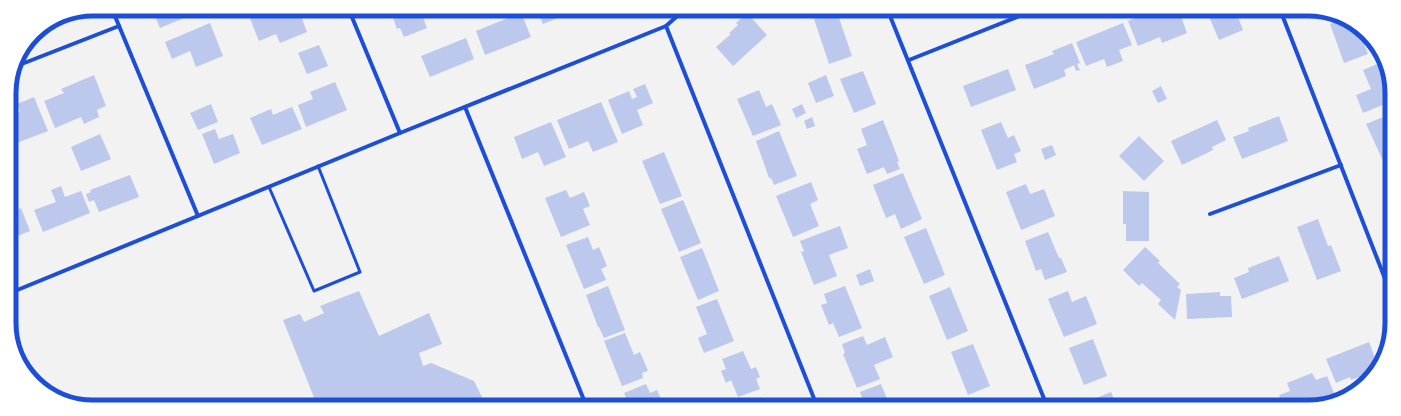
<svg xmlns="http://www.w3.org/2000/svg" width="1401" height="416" viewBox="0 0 1401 416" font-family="'PT Serif',serif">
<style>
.building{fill:#bdc9ec}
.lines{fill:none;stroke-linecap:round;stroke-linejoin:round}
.service{stroke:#1d4ed8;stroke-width:3}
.minor{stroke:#1d4ed8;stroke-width:4}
.rim{fill:none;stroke:#1d4ed8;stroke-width:5}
</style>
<rect width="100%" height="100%" fill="#f2f2f2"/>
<g class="building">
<path d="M152,9H189L191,15L160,28Z"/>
<path d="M266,9L299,11L307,32L280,43L276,34L259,41L249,16Z"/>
<path d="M392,10H420L427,28L404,37L400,28L397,29L391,12L393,11Z"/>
<path d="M504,10H520L531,37L485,55L476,31L508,18Z"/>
<path d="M537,10H589L590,12L577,17L575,11L543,24Z"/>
<path d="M791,11H805L793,15Z"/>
<path d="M1151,11H1179L1187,33L1162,43L1160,37L1138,46L1128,21Z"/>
<path d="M837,12L852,56L829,64L814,19Z"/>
<path d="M1207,12H1236L1243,30L1219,40Z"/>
<path d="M747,13L767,35L733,66L716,47L731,34L729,33L738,25L736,23Z"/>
<path d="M57,18V26H46Z"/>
<path d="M1343,19L1358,28L1368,54L1344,63L1330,24Z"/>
<path d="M210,23L223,56L196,67L190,51L172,59L165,42Z"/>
<path d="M1123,23L1132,45L1119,50L1123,61L1107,67L1104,59L1086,66L1076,42Z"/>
<path d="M466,38L474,59L430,77L421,56Z"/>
<path d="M1072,43L1080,63L1077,64L1080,70L1076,71L1074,65L1064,70L1066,76L1034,89L1025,65L1054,54L1052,51Z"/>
<path d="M319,45L328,66L307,74L298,53Z"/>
<path d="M1382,62L1390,77V102L1363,113L1356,95L1371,89L1363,70Z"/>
<path d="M1008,69L1016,90L971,107L963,86Z"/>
<path d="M863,71L876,104L854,113L840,79Z"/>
<path d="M94,75L106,106L97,110L99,117L84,124L81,117L55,128L44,101L64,93L61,89Z"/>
<path d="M826,75L834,96L816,103L808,83Z"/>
<path d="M335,82L347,110L306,127L298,105L313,99L310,92Z"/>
<path d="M645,84L653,103L637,110L643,125L622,134L608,100L629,91L632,99L637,97L633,89Z"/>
<path d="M1161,86L1167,99L1158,103L1152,91Z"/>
<path d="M759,90L766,107L772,104L781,125L753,136L737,99Z"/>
<path d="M34,97L48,131L9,146V116L20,112L17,104Z"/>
<path d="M601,102L618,142L593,152L588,141L569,149L557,120Z"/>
<path d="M211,104L218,122L198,130L190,113Z"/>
<path d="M802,104L806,113L796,118L792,109Z"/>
<path d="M292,107L302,129L262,145L250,118L271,109L273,115Z"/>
<path d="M1388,115L1390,120V160L1384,163L1366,124Z"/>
<path d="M1279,116L1288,141L1242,159L1233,137L1249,131L1248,128Z"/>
<path d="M812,117L815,126L807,129L804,121Z"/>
<path d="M883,120L899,161L897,162L900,169L887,174L884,167L867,174L857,149L867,145L861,129Z"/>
<path d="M1217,120L1226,140L1212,147L1213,150L1182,165L1171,141Z"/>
<path d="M551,122L566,157L544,166L538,152L522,159L514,137Z"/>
<path d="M1001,122L1008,138L1014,135L1021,151L1014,154L1017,162L997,170L981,130Z"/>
<path d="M215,129L219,139L233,134L240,153L214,164L202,134Z"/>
<path d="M779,131L797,176L774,185L771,178H769L756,141Z"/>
<path d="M100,134L111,159L81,171L71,147Z"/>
<path d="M1139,136L1164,161L1144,181L1119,156Z"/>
<path d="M1052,145L1056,155L1045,160L1041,149Z"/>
<path d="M664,152L682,196L660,204L642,161Z"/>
<path d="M903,173L922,219L901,229L895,214L886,218L873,185Z"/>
<path d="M130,175L139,197L99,212L94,200L89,202L86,194L91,192L90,190Z"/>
<path d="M811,182L818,200L810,204L819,226L793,237L776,196Z"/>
<path d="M1026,184L1030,194L1044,189L1055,216L1021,230L1006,192Z"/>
<path d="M61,186L65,197L81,191L90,213L43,232L34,210L56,202L51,190Z"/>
<path d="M566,190L570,198L584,192L590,206L583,209L590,225L561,237L545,198Z"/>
<path d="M1123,191L1149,192V241H1126V224H1123Z"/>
<path d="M683,200L701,243L679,252L661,209Z"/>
<path d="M21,208L30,231L10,239V213Z"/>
<path d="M1318,219L1328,246L1331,245L1341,271L1317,280L1297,227Z"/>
<path d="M840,226L848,248L829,255L837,276L814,285L801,252L804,251L800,241Z"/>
<path d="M926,228L945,275L924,284L904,237Z"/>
<path d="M1048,232L1059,258H1061L1067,272L1045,280L1041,269L1036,271L1025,241Z"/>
<path d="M588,237L593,250L599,247L607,266L601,269L606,280L584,289L566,245Z"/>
<path d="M1145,247L1160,261L1158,263L1180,284L1177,287L1181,290L1175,320L1158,304L1161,300L1142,283L1139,286L1123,270Z"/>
<path d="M702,248L719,291L698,300L680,257Z"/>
<path d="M1279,256L1289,281L1242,299L1234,278L1249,272L1248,268Z"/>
<path d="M870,269L874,281L860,286L856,275Z"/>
<path d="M608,286L625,330L604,338L599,327H598L586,295Z"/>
<path d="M845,286L862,328L839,337L833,323L829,325L821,305L827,303L824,294Z"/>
<path d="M950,287L968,331L947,340L929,296Z"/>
<path d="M359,291L379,336L429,313L442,344L419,353L423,366L431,363L474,381L486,405H367L364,399L351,405H317L283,320L300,314L304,322L324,313L320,306Z"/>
<path d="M1068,291L1072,302L1086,296L1097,324L1064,337L1048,299Z"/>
<path d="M1220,292V296H1231L1232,317L1187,319L1186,294Z"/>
<path d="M717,299L734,341L704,353L698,338L707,334L696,307Z"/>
<path d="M625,333L634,355L640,352L648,371L642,373L643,378L622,386L604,341Z"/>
<path d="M863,336L867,345L885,337L893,357L874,365L880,379L857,388L843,354L845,353L842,344Z"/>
<path d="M1093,339L1107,376L1084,385L1069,348Z"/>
<path d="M1369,342L1377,363L1363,385L1359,377L1351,380L1350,377L1336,383L1326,359Z"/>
<path d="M973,344L990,386L968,395L951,352Z"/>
<path d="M743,351L751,369L756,367L760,377L756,379L760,389L738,397L731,380L726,383L721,371L726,369L722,359Z"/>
<path d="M1312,373L1316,380L1327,376L1336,398L1313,407H1284L1279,395L1290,391L1287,383Z"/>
<path d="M646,384L650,393L657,390L662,401L654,405H629L624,393Z"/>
<path d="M881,384L890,406H865L860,392Z"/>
<path d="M1111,392L1117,406H1091L1089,401Z"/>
<path d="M761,397L764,406H740Z"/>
<path d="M1271,400L1274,407H1256Z"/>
<path d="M996,401L999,406H984Z"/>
</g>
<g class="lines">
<path class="service" d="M269,187L314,291L360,272L318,166"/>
<g class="minor">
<path d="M112,9L198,216"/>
<path d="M349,10L400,133"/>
<path d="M888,11L1047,406"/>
<path d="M1281,12L1389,289"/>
<path d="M666,26L817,406"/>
<path d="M909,60L1032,11"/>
<path d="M14,67L119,26"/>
<path d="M465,107L586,405"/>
<path d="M1210,214L1341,165"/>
<path d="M10,293L400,133L666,26L684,10"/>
</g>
</g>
<path d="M0 0H1401V416H0ZM93 16H1308A77 77 0 0 1 1385 93V323A77 77 0 0 1 1308 400H93A77 77 0 0 1 16 323V93A77 77 0 0 1 93 16Z" fill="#fff" fill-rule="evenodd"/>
<path class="rim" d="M93 16H1308A77 77 0 0 1 1385 93V323A77 77 0 0 1 1308 400H93A77 77 0 0 1 16 323V93A77 77 0 0 1 93 16Z"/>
</svg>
